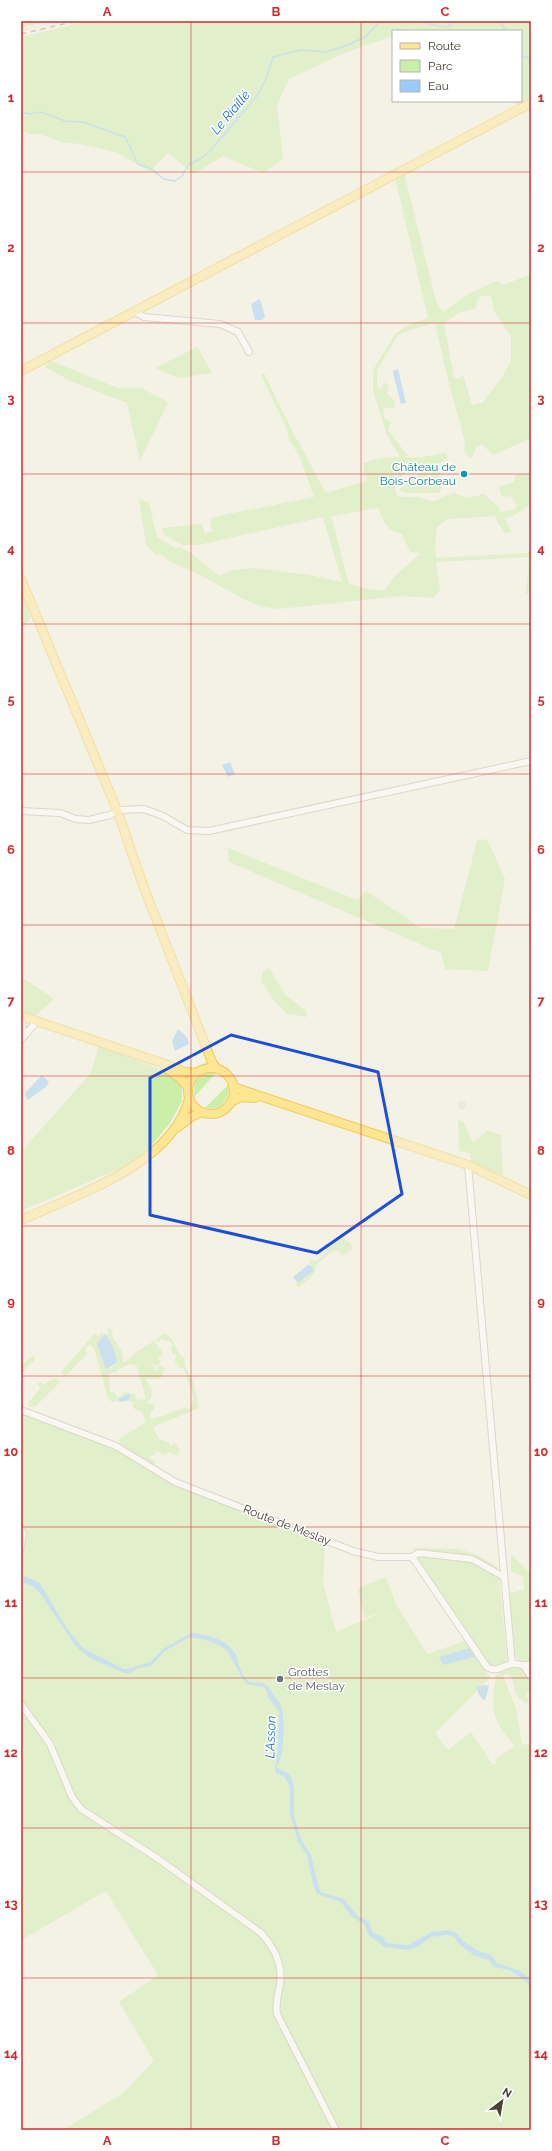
<svg xmlns="http://www.w3.org/2000/svg" width="552" height="2151" viewBox="0 0 552 2151" font-family="Raleway,sans-serif">
<style>
.industrial{fill:#e6e1da}
.green{fill:#cbeea9;fill-rule:evenodd}
.water{fill:#9accf9}
.lines{fill:none;stroke-linecap:round;stroke-linejoin:round}
.stream{stroke:#9accf9;stroke-width:1.5}
.minor-casing{stroke:#c1b9a6;stroke-width:8}
.major-casing{stroke:#f1cb56;stroke-width:10}
.minor{stroke:#fff;stroke-width:6}
.major{stroke:#ffe693;stroke-width:8}
.rail{stroke:#969696;stroke-width:1.5;stroke-dasharray:5 5;stroke-linecap:butt}
.marked{fill:none;stroke:#1d4ed8;stroke-width:3;stroke-linejoin:round}
.grid{fill:none;stroke:#d62828;stroke-width:1;stroke-opacity:0.55}
.culture-dot{fill:#0f9aa8;stroke:#fff;stroke-width:1.5}
.worship-dot{fill:#6b7280;stroke:#fff;stroke-width:1.5}
.labels{text-anchor:middle;stroke-width:3;stroke-linejoin:round;paint-order:stroke}
.culture-label{font-size:12px;fill:#0d838f;stroke:#fff;text-anchor:end}
.street-label{font-size:12px;fill:#484134;stroke:#fff}
.worship-label{font-size:12px;fill:#5b616d;stroke:#fff;text-anchor:start}
.water-label{font-size:13px;font-style:italic;fill:#2073c0;stroke:#fff}
.neatline{fill:none;stroke:#d62828;stroke-width:1.5}
.grid-label{font-size:13px;text-anchor:middle;font-weight:bold;fill:#d62828}
</style>
<rect width="100%" height="100%" fill="#f4f1e5"/>
<circle class="industrial" cx="462" cy="1105" r="4.5"/>
<g class="green">
<path d="M21,21H49L21,28Z"/>
<path d="M88,21H531V104L520,111L515,101H521V31H434L414,29L393,31V36L344,53L289,79L277,105L283,159L263,173L223,156L194,174L168,153L150,172L116,152L80,144L61,142L40,134H29L21,129V37Z"/>
<path d="M404,173L436,301L443,312L470,293L497,281L504,285L531,274V438L493,455L482,444L476,448L471,459L464,451L465,442L447,376L435,323L413,329L398,335L377,370V386L380,390L384,382L389,386L387,394L395,401L394,409L383,407L384,418L391,422L388,430L408,456L403,457L415,458L446,453L448,458C437,469 416,463 404,474C400,477 397,483 395,487L396,494L401,497H420L431,501H437L445,496L454,493L467,498L484,494L498,506L500,512L513,510L517,506L511,496L502,497L499,487L514,482L516,475L528,473L531,475V504L513,516L505,518L511,532L505,533L497,522L496,516L447,519L437,527L435,545L436,558L527,553L531,549V593L526,594L529,557L436,562L440,590L433,598L401,596L278,609L260,606L241,598L204,577L171,562L159,553L157,556L146,545L139,499L149,503L157,537L175,548L179,547L191,553L219,576L234,570L254,568L309,575L342,582L323,517L198,545H182L163,534L162,528L202,524L205,533L212,532L210,519L213,517L314,497L299,455L289,440L287,429L261,375L264,373C283,414 304,453 326,493L366,481L363,463L381,458L400,457L387,435L373,390V370L396,333L411,324L428,318L395,178ZM482,296H491L494,311L511,336V361L501,379L482,403L472,405L463,375L457,379L454,378L444,323L460,312L475,309L478,298ZM378,508C385,523 385,530 402,534L410,552L421,553L394,577L385,590H372L349,584L331,516Z"/>
<path d="M197,347L212,373L179,378L155,368Z"/>
<path d="M51,361L118,388H141L168,402L140,461L127,403L71,381L44,367Z"/>
<path d="M430,470L440,472L441,475L436,480L441,481L442,488L438,493H405L399,490L419,474Z"/>
<path d="M21,585L30,618L21,631Z"/>
<path d="M487,839L505,879L488,971L445,969L441,953L229,862L228,848L357,900L366,891L421,928L454,929L477,841Z"/>
<path d="M269,968L285,994L306,1011L307,1017L287,1014L272,998L261,980L263,971Z"/>
<path d="M21,977L54,999L35,1016L21,1011Z"/>
<path d="M99,1045L161,1070L182,1084V1101L170,1123L144,1154L121,1168L21,1211V1152L91,1073Z"/>
<path d="M205,1073H216L194,1097L195,1082Z"/>
<path d="M228,1085C231,1099 220,1112 205,1108Z"/>
<path d="M458,1120L463,1121L473,1143L487,1131L501,1135L503,1176L471,1162L470,1153L459,1151Z"/>
<path d="M343,1238L351,1244L352,1249L342,1255L337,1250L330,1253L315,1265V1273L299,1287L295,1285L312,1265L309,1262L311,1260L316,1261L327,1252L326,1250L330,1244Z"/>
<path d="M108,1328L113,1330L112,1336L121,1350L124,1363L135,1353L154,1341L163,1353L158,1359L161,1362L156,1366L152,1363L156,1372L159,1365L165,1369L160,1379H146L152,1391L151,1398L147,1403L154,1404V1409L150,1412L151,1419L163,1416L186,1407L188,1410L191,1408V1404L194,1399L184,1369L180,1368L175,1362L176,1353L173,1354L170,1348L173,1345L169,1340L165,1341L163,1338L157,1343L156,1340L164,1333C176,1338 174,1351 184,1358L185,1366L193,1382L199,1408L153,1427L159,1439L169,1443L171,1447L174,1443L180,1450L177,1456L169,1452L163,1455L157,1451L155,1455L148,1457L155,1461V1466L124,1448L118,1440L146,1422L142,1412L133,1408V1402L127,1400L128,1397H121L118,1401L112,1402L108,1398L94,1348L90,1344L85,1348L87,1354L65,1377L61,1372L95,1333L99,1336L101,1333L108,1335ZM104,1335L103,1338H110L107,1343L117,1364L109,1369L102,1339ZM130,1364L137,1366L146,1399L136,1400L135,1394L123,1392L122,1396L117,1397L115,1393L110,1392L109,1373L116,1372L120,1368Z"/>
<path d="M32,1356L35,1358V1360L21,1373V1366Z"/>
<path d="M56,1378L60,1382L36,1406L29,1407L28,1403L40,1389L37,1384L40,1382L45,1385L47,1382Z"/>
<path d="M21,1412L107,1445L165,1479L325,1542L323,1583L336,1632L387,1610L364,1618L358,1588L386,1577L397,1606L427,1654L465,1641L490,1678L435,1733L448,1750L471,1732L493,1765L497,1763L495,1760L515,1746L518,1749C516,1746 513,1744 510,1740C490,1719 492,1702 496,1675L512,1666C529,1671 531,1675 531,1693H525L529,1702L526,1704L516,1695L512,1677L506,1674L503,1676L516,1709L522,1744L525,1745L528,1744L531,1747V2130H63L123,2093L154,2061L119,2002L158,1975L106,1891L21,1940Z"/>
<path d="M413,1548L459,1549L477,1555L498,1567L507,1658L502,1666H489L415,1555Z"/>
<path d="M511,1554L531,1574V1660L525,1663L515,1657L509,1593L524,1590L523,1576L511,1572Z"/>
</g>
<g class="water">
<path d="M260,299L265,317L262,320H255L251,304Z"/>
<path d="M398,369L406,403L401,404L393,373V371Z"/>
<path d="M230,762L235,774L228,777L222,765Z"/>
<path d="M178,1029L187,1037L189,1044L175,1051L172,1041Z"/>
<path d="M42,1075L49,1082L47,1086L28,1100L25,1095L26,1092Z"/>
<path d="M309,1264L314,1270L298,1283L293,1277Z"/>
<path d="M106,1334L114,1349L117,1363L106,1369L97,1343Z"/>
<path d="M129,1394L130,1398L127,1401L119,1402L118,1399Z"/>
<path d="M21,1575L39,1582L68,1630L83,1648L124,1669H128L150,1662L163,1649L191,1633C206,1634 229,1640 236,1655C239,1664 240,1673 247,1680C253,1685 258,1681 264,1684C268,1685 281,1704 282,1708C284,1720 284,1745 281,1757C280,1761 277,1763 277,1768L288,1773L292,1779L294,1789V1817L301,1839L311,1855L320,1892L344,1899L357,1915L369,1922L373,1933L382,1936L387,1943L408,1945L432,1932L448,1930L458,1934L463,1941L476,1950L491,1955L498,1964C512,1968 531,1970 531,1989L525,1980L509,1970L494,1967L489,1960L475,1956L459,1944L454,1937L447,1935L431,1937L417,1947L409,1950L384,1947L379,1942L369,1936L365,1925L351,1916L341,1902L317,1894L313,1884L307,1855L298,1842L290,1814V1787L284,1776L277,1774L275,1770L278,1748L279,1711L269,1699L265,1687L247,1684L241,1676L227,1650L212,1642L197,1638H188L165,1651L151,1666L139,1668L128,1674L122,1672L90,1658L77,1648L39,1592L32,1586L21,1582Z"/>
<path d="M470,1648L475,1657L443,1665L439,1657Z"/>
<path d="M485,1685L489,1686L485,1701L479,1695L477,1687Z"/>
</g>
<g class="lines">
<g class="stream">
<path d="M424,21L428,24L447,27L457,21"/>
<path d="M499,21L506,31"/>
<path d="M521,57H526L531,60"/>
<path d="M21,112L29,114L41,112L65,121L83,122L125,137L138,164L150,168L164,179L175,181L182,176L188,165L200,159L210,151L257,96L266,79L273,57L301,50L326,52L345,46L365,37L381,21"/>
</g>
<defs>
<g id="minor">
<path d="M135,312L144,317L220,324L238,332L249,352"/>
<path d="M21,811L60,813L76,819L89,820L110,815L120,810L144,809L163,816L187,830L209,831L531,761"/>
<path d="M21,1016L24,1036"/>
<path d="M21,1040L37,1021"/>
<path d="M468,1165L512,1664"/>
<path d="M21,1410L116,1446L175,1482L353,1551L378,1557H411L415,1561L487,1667C497,1673 502,1666 512,1664C518,1663 524,1667 531,1664"/>
<path d="M21,1529L23,1534L21,1547"/>
<path d="M411,1557L419,1553L472,1559L504,1577"/>
<path d="M524,1666L531,1677"/>
<path d="M21,1704L50,1744L72,1797L81,1809L157,1858L261,1933C274,1947 283,1963 280,1984C278,1995 275,2003 277,2014L336,2130"/>
</g>
<g id="major">
<path d="M21,371L531,103"/>
<path d="M21,579L117,810L144,888L212,1062L217,1069"/>
<path d="M21,1016L168,1065L185,1072L196,1073"/>
<path d="M165,1067L181,1079L188,1087"/>
<circle cx="211" cy="1091" r="23"/>
<path d="M233,1087L468,1165L531,1195"/>
<path d="M231,1102L241,1097L255,1098"/>
<path d="M178,1127L191,1117L202,1112"/>
<path d="M21,1220C76,1195 172,1165 189,1099"/>
</g>
</defs>
<use href="#minor" class="minor-casing"/>
<use href="#major" class="major-casing"/>
<use href="#minor" class="minor"/>
<use href="#major" class="major"/>
<path class="rail" d="M21,34L76,21"/>
</g>
<path d="M0 0H552V2151H0ZM231,1035L378,1072L402,1194L317,1253L150,1215V1078Z" fill="#f4f1e5" fill-opacity=".55" fill-rule="evenodd"/>
<path class="marked" d="M231,1035L378,1072L402,1194L317,1253L150,1215V1078Z"/>
<path class="grid" d="M191,21V2130M361,21V2130M21,172H531M21,323H531M21,474H531M21,624H531M21,774H531M21,925H531M21,1076H531M21,1226H531M21,1376H531M21,1527H531M21,1678H531M21,1828H531M21,1978H531"/>
<circle class="culture-dot" cx="464" cy="474" r="4"/>
<circle class="worship-dot" cx="280" cy="1679" r="4"/>
<g class="labels">
<g class="culture-label">
<text x="456" y="471">Château de<tspan x="456" dy="14">Bois-Corbeau</tspan></text>
</g>
<g class="street-label">
<text transform="translate(287 1525) rotate(21)" y="4">Route de Meslay</text>
</g>
<g class="worship-label">
<text x="288" y="1676">Grottes<tspan x="288" dy="14">de Meslay</tspan></text>
</g>
<g class="water-label">
<text transform="translate(230 112) rotate(-50)" y="5">Le Riaillé</text>
<text transform="translate(270 1737) rotate(-88)" y="5">L'Asson</text>
</g>
</g>
<rect width="552" height="2151" fill="none" stroke="#ffffff" stroke-width="44"/>
<rect x="392" y="30" width="130" height="72" fill="#ffffff" stroke="#b6b3ae"/>
<rect x="400" y="43" width="20" height="6" fill="#ffe693" stroke="#b6b3ae"/>
<text x="428" y="50" font-size="12" fill="#484134">Route</text>
<rect x="400" y="60" width="20" height="12" fill="#cbeea9" stroke="#b6b3ae"/>
<text x="428" y="70" font-size="12" fill="#484134">Parc</text>
<rect x="400" y="80" width="20" height="12" fill="#9accf9" stroke="#b6b3ae"/>
<text x="428" y="90" font-size="12" fill="#484134">Eau</text>
<g transform="translate(502 2101) rotate(31)" stroke="#ffffff" stroke-width="3" paint-order="stroke">
<path d="M0-3L7 15L0 10L-7 15Z" fill="#484134"/>
<text y="-6" font-size="11" font-weight="bold" text-anchor="middle" fill="#484134">N</text>
</g>
<rect x="22" y="22" width="508" height="2107" class="neatline"/>
<g class="grid-label">
<text x="107" y="16">A</text>
<text x="276" y="16">B</text>
<text x="445" y="16">C</text>
<text x="11" y="102">1</text>
<text x="541" y="102">1</text>
<text x="11" y="252">2</text>
<text x="541" y="252">2</text>
<text x="11" y="403">3</text>
<text x="541" y="403">3</text>
<text x="11" y="553">4</text>
<text x="541" y="553">4</text>
<text x="11" y="704">5</text>
<text x="541" y="704">5</text>
<text x="11" y="854">6</text>
<text x="541" y="854">6</text>
<text x="11" y="1005">7</text>
<text x="541" y="1005">7</text>
<text x="11" y="1155">8</text>
<text x="541" y="1155">8</text>
<text x="11" y="1306">9</text>
<text x="541" y="1306">9</text>
<text x="11" y="1456">10</text>
<text x="541" y="1456">10</text>
<text x="11" y="1607">11</text>
<text x="541" y="1607">11</text>
<text x="11" y="1757">12</text>
<text x="541" y="1757">12</text>
<text x="11" y="1908">13</text>
<text x="541" y="1908">13</text>
<text x="11" y="2058">14</text>
<text x="541" y="2058">14</text>
<text x="107" y="2145">A</text>
<text x="276" y="2145">B</text>
<text x="445" y="2145">C</text>
</g>
</svg>
